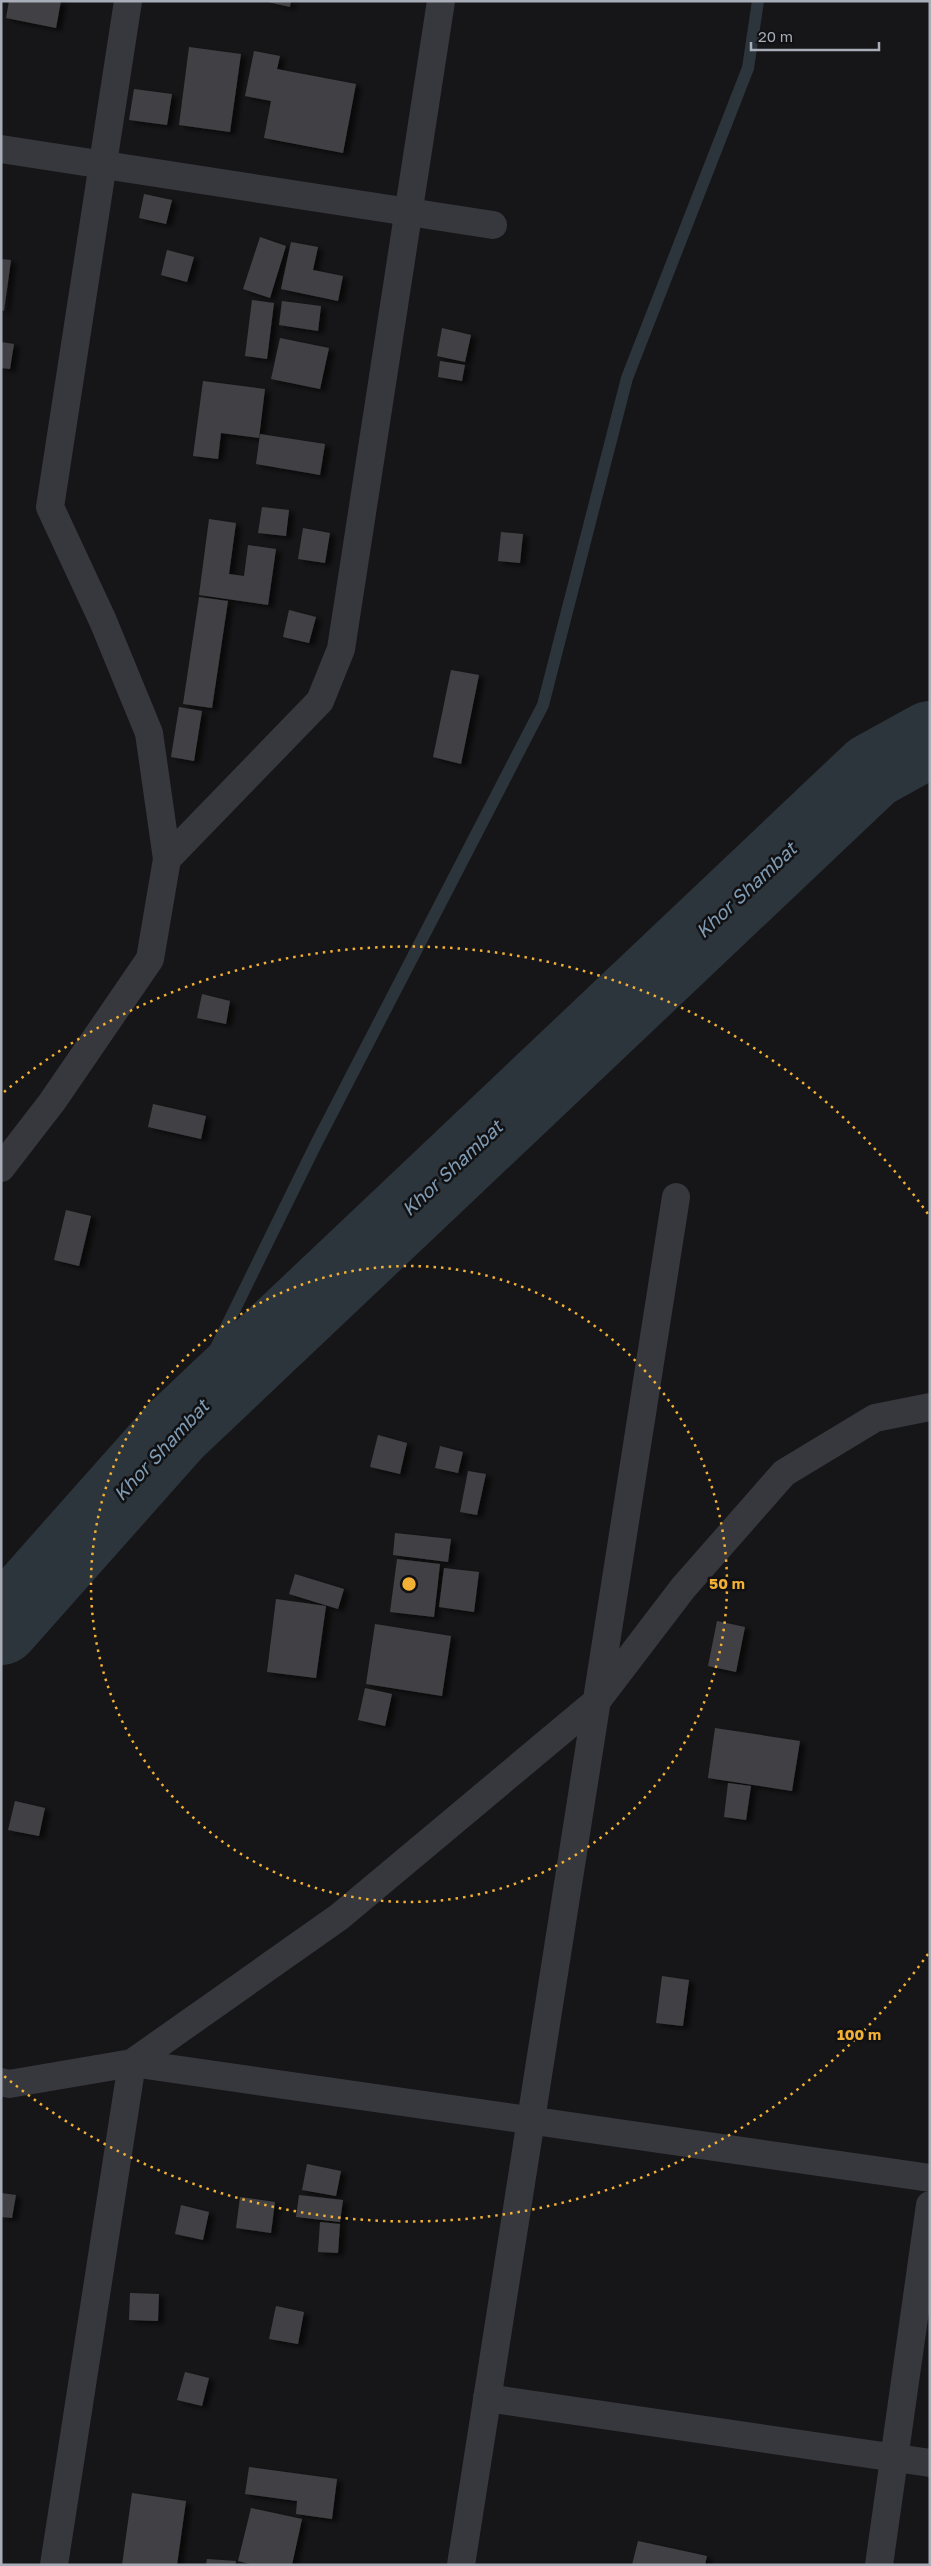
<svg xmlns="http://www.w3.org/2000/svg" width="931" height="2566" viewBox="0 0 931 2566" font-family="'Golos Text',sans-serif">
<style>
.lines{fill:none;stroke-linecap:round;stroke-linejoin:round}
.stream{stroke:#2c353c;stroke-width:12}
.river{stroke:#2c353c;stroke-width:76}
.building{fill:#404145;filter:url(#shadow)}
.minor{stroke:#37383d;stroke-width:28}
.ring{fill:none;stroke:#f2b134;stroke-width:2.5;stroke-dasharray:2.5 5}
.labels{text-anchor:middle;stroke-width:5;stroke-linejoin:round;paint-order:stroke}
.water-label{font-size:19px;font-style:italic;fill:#7f9bb3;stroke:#111113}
.centre{fill:#f2b134;stroke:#111113;stroke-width:2.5}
.ring-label{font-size:15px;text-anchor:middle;font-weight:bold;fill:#f2b134;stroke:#111113;stroke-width:5;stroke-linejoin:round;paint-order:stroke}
</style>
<defs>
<filter id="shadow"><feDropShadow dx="5.5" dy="3" stdDeviation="2.5" flood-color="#0009"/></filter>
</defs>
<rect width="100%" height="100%" fill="#161618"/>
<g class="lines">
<path class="stream" d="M175,1431L316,1144L543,705L627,378L748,68L758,1"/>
<path class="river" d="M1,1627L175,1431L872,771L930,739"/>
</g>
<g class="building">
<path d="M9,1H61L56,28L6,18Z"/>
<path d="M263,1H291L290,7Z"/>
<path d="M189,47L241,54L230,132L179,125Z"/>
<path d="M254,51L280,56L277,69L356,84L343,153L264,138L271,101L245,96Z"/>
<path d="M134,89L172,94L167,125L129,120Z"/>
<path d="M144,194L172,200L166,224L139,218Z"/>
<path d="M260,237L286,246L270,298L243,289Z"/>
<path d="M291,242L318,247L313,270L343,276L338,301L281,289Z"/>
<path d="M167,250L194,257L187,282L161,275Z"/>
<path d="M1,259L11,260L4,311L1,310Z"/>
<path d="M252,300L274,303L267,359L245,356Z"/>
<path d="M282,301L321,306L318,331L279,325Z"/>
<path d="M442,328L471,335L465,362L437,356Z"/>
<path d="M280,338L329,348L320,389L271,379Z"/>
<path d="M1,342L14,344L10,369L1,368Z"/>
<path d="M440,361L465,365L462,381L438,377Z"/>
<path d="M203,381L265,389L259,438L221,433L218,459L193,456Z"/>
<path d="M260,434L325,444L320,475L256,464Z"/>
<path d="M262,507L289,510L286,536L258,533Z"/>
<path d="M209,519L236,523L229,574L244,576L248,545L276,549L268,605L199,595Z"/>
<path d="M303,528L330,533L325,563L298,559Z"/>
<path d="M501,532L523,534L520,563L498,561Z"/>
<path d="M199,597L228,601L212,708L183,704Z"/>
<path d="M289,610L316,617L309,643L283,637Z"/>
<path d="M451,670L479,675L461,764L433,757Z"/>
<path d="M179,707L202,711L194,761L171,757Z"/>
<path d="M202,994L230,1001L226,1024L197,1018Z"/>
<path d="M153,1104L206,1116L201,1139L148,1127Z"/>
<path d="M66,1210L91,1216L79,1266L54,1260Z"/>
<path d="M378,1435L407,1443L400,1474L370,1467Z"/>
<path d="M440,1446L463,1452L458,1473L435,1468Z"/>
<path d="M468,1471L486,1474L477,1515L460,1512Z"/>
<path d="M395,1533L451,1539L448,1562L393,1555Z"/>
<path d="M397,1559L440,1564L434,1617L390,1612Z"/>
<path d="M444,1568L479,1572L474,1612L439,1607Z"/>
<path d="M295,1574L344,1589L338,1609L289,1594Z"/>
<path d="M276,1599L326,1606L316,1678L267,1672Z"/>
<path d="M717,1621L745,1627L736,1672L708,1666Z"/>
<path d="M375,1624L451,1636L442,1696L366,1684Z"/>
<path d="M365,1688L392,1694L385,1726L358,1720Z"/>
<path d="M715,1728L800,1741L792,1791L708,1778Z"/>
<path d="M728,1783L751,1786L746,1820L724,1817Z"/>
<path d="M15,1801L45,1808L39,1836L8,1830Z"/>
<path d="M662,1976L689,1980L683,2026L656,2023Z"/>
<path d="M307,2164L341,2171L336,2196L302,2190Z"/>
<path d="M1,2193L16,2195L12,2218L1,2217Z"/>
<path d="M299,2195L343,2200L340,2222L296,2217Z"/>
<path d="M240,2197L275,2202L271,2233L236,2228Z"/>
<path d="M181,2205L209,2212L203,2240L175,2234Z"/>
<path d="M320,2222L340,2224L338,2253L318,2252Z"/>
<path d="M130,2293L159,2294L158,2321L129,2320Z"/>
<path d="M276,2306L304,2312L298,2344L269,2339Z"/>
<path d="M185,2372L209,2378L202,2406L177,2400Z"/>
<path d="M249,2467L337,2479L332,2519L296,2514L297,2501L245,2494Z"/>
<path d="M132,2493L186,2501L177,2565H122Z"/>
<path d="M251,2508L302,2519L292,2565H254L238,2561Z"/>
<path d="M638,2541L707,2556L705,2565H632Z"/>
<path d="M207,2559L236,2561L235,2565H206Z"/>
</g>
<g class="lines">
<g class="minor">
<path d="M1,149L493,225"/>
<path d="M167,859L320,701L341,649L441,1"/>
<path d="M1,1168L52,1102L150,959L167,859L149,733L103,621L50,507L128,1"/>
<path d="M1,2082L9,2084L132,2063L339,1917L596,1702L683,1588L784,1473L875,1418L930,1407"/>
<path d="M487,2398L930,2463"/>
<path d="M54,2565L132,2063L930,2178"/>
<path d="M461,2565L676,1197"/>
<path d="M879,2565L930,2205"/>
</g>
</g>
<g class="ring">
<circle cx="409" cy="1584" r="318"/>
<path d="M928 1954A637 637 0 0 1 4 2076M4 1092A637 637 0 0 1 928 1214"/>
</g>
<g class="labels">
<g class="water-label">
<text transform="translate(746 890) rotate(-43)" y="7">Khor Shambat</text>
<text transform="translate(452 1168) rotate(-43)" y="7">Khor Shambat</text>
<text transform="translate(161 1450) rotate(-47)" y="7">Khor Shambat</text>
</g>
</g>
<circle cx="409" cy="1584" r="8" class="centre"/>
<g class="ring-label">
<text x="727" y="1589">50 m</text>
<text x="859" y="2040">100 m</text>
</g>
<rect width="931" height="2566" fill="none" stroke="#a8adb8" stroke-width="5"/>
<path d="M751 42v8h128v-8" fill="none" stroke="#a8adb8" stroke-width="2.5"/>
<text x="758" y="42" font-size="15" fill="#a8adb8" stroke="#111113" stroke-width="4" paint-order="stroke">20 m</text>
</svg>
